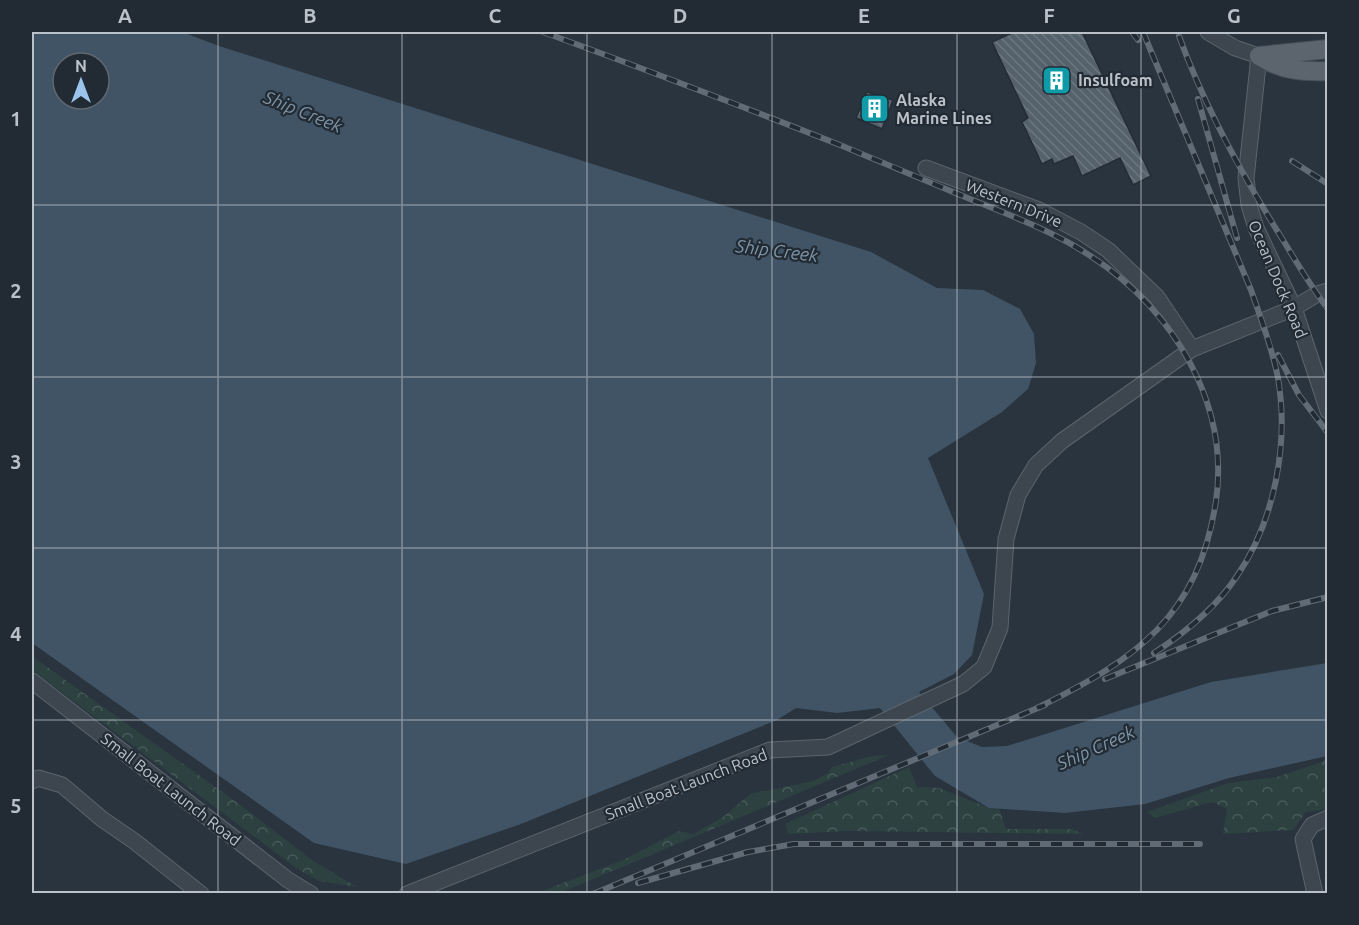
<svg xmlns="http://www.w3.org/2000/svg" width="1359" height="925" viewBox="0 0 1359 925" font-family="Ubuntu,sans-serif">
<style>
.forest{fill:url(#forest-crowns)}
.water{fill:#415465;fill-rule:evenodd}
.building{fill:url(#building-back-hatch);stroke:#242d36;stroke-width:1.5}
.lines{fill:none;stroke-linecap:round;stroke-linejoin:round}
.minor-casing{stroke:#5b646c;stroke-width:17}
.major-casing{stroke:#474f58;stroke-width:20}
.minor{stroke:#3d464e;stroke-width:15}
.major{stroke:#5c656e;stroke-width:18}
.rail-casing{stroke:#606b75;stroke-width:6}
.rail{stroke:#222b34;stroke-width:4;stroke-dasharray:11;stroke-linecap:butt}
.grid{fill:none;stroke:#bac1c9;stroke-width:1.5;stroke-opacity:0.55}
.labels{text-anchor:middle;stroke-width:4.5;stroke-linejoin:round;paint-order:stroke}
.poi-label{font-size:16px;font-weight:bold;fill:#bac1c9;stroke:#222b34;text-anchor:start}
.street-label{font-size:16px;fill:#bac1c9;stroke:#222b34}
.water-label{font-size:18px;font-style:italic;fill:#7f95a8;stroke:#222b34}
.neatline{fill:none;stroke:#bac1c9;stroke-width:2}
.grid-label{font-size:20px;text-anchor:middle;font-weight:bold;fill:#bac1c9}
</style>
<defs>
<pattern id="forest-crowns" width="20" height="18" patternUnits="userSpaceOnUse" patternTransform="scale(1.5)"><rect width="20" height="18" fill="#2c4140"/><path d="M2 6a3 3 0 1 1 6 0M12 15a3 3 0 1 1 6 0" fill="none" stroke="#485b5a"/></pattern>
<pattern id="building-back-hatch" width="6" height="6" patternUnits="userSpaceOnUse" patternTransform="scale(1.5)"><rect width="6" height="6" fill="#55616b"/><path d="M-1 5l2 2M0 0l6 6M5-1l2 2" fill="none" stroke="#6b767f"/></pattern>
</defs>
<rect width="100%" height="100%" fill="#29343e"/>
<g class="forest">
<path d="M32,656L242,806L312,860L357,887L319,881L296,868L32,670Z"/>
<path d="M889,755L560,893H537L623,860L679,831L693,834L723,817L750,794L813,781L828,773L832,767L872,756Z"/>
<path d="M1327,760V809L1306,812L1293,830L1223,834L1227,809L1212,802L1155,818L1147,812L1228,783L1277,777Z"/>
<path d="M909,767L917,787L939,788L989,808L999,809L1006,829H1072L1083,834L849,831L788,834L785,824Z"/>
</g>
<path class="water" d="M32,32H182L219,46L871,252L937,288L983,290L1020,309L1034,334L1036,363L1028,389L1002,412L928,458L984,594L972,655L954,674L919,692L957,737L982,747L1007,746L1211,682L1327,663V756L1229,778L1145,804L1065,813L989,808L935,776L880,708L837,713L796,708L777,720L521,824L406,864L314,843L32,643ZM63,63H99V99H63Z"/>
<g class="building">
<path d="M1014,32H1082L1151,176L1133,185L1120,158L1082,176L1073,156L1054,164L1052,159L1042,164L1022,122L1028,118L992,42Z"/>
<path d="M867,92L893,100L882,129L856,118Z"/>
</g>
<g class="lines">
<defs>
<g id="minor">
<path d="M1208,32L1235,48L1259,56L1246,178L1249,205L1256,228L1294,308L1328,411"/>
<path d="M926,168L1039,210L1081,232L1108,250L1157,297L1192,349"/>
<path d="M32,681L288,880L311,894"/>
<path d="M32,781L38,778L62,785L102,819L134,841L201,894"/>
<path d="M407,894L770,750L828,747L963,684L984,667L1000,628L1006,539L1018,495L1036,465L1062,441L1192,349L1294,308L1317,294L1328,291"/>
<path d="M1315,894L1303,839L1312,825L1328,818"/>
</g>
<g id="major">
<path d="M1259,56C1281,70 1302,72 1328,71"/>
<path d="M1259,56L1328,49"/>
</g>
</defs>
<use href="#minor" class="minor-casing"/>
<use href="#major" class="major-casing"/>
<use href="#minor" class="minor"/>
<use href="#major" class="major"/>
<defs>
<g id="rail">
<path d="M543,32C642,68 741,106 840,145C884,163 927,181 970,199C1012,216 1055,232 1092,257C1173,310 1230,403 1216,501C1198,618 1136,659 1037,708"/>
<path d="M1132,32L1138,40"/>
<path d="M1143,32L1251,290C1261,319 1272,347 1278,378C1289,443 1275,520 1237,576C1216,608 1186,632 1154,653"/>
<path d="M1179,36C1205,108 1242,175 1283,240C1297,263 1311,287 1328,309"/>
<path d="M1198,99L1237,238"/>
<path d="M1292,161L1328,184"/>
<path d="M1278,355L1299,395L1328,433"/>
<path d="M1105,679L1272,611L1328,597"/>
<path d="M638,883L748,852L794,844H1200"/>
<path d="M593,894L1045,705"/>
</g>
</defs>
<use href="#rail" class="rail-casing"/>
<use href="#rail" class="rail"/>
</g>
<path class="grid" d="M218,32V894M402,32V894M587,32V894M772,32V894M957,32V894M1141,32V894M32,205H1328M32,377H1328M32,548H1328M32,720H1328"/>
<defs>
<symbol id="building-square" viewBox="-11 -11 22 22"><rect x="-9" y="-9" width="18" height="18" rx="4" fill="#0f9aa8" stroke="#222b34"/><path d="M-4-6H4V6H1V3H-1V6H-4ZM-2.5-4.3h1.7v1.8h-1.7ZM.8-4.3h1.7v1.8H.8ZM-2.5-1h1.7V.8h-1.7ZM.8-1h1.7V.8H.8Z" fill="#fff"/></symbol>
</defs>
<g fill-rule="evenodd">
<use href="#building-square" x="1040" y="64" width="33" height="33"/>
<use href="#building-square" x="858" y="92" width="33" height="33"/>
</g>
<g class="labels">
<g class="poi-label">
<text x="1078" y="86">Insulfoam</text>
<text x="896" y="106">Alaska<tspan x="896" dy="18">Marine Lines</tspan></text>
</g>
<g class="street-label">
<text transform="translate(1014 203) rotate(22)" y="6">Western Drive</text>
<text transform="translate(1278 279) rotate(67)" y="6">Ocean Dock Road</text>
<text transform="translate(686 784) rotate(-21)" y="6">Small Boat Launch Road</text>
<text transform="translate(171 789) rotate(38)" y="6">Small Boat Launch Road</text>
</g>
<g class="water-label">
<text transform="translate(303 112) rotate(22)" y="6">Ship Creek</text>
<text transform="translate(777 251) rotate(7)" y="6">Ship Creek</text>
<text transform="translate(1096 748) rotate(-24)" y="6">Ship Creek</text>
</g>
</g>
<rect width="1359" height="925" fill="none" stroke="#222b34" stroke-width="66"/>
<g transform="translate(81 81)"><circle r="28" fill="#222b34" stroke="#5f6770" stroke-width="1.5"/>
<path d="M0-4.5L10 22L0 15L-10 22Z" fill="#9cc3eb"/>
<text y="-9" font-size="16" font-weight="bold" text-anchor="middle" fill="#bac1c9">N</text>
</g>
<rect x="33" y="33" width="1293" height="859" class="neatline"/>
<g class="grid-label">
<text x="125" y="23">A</text>
<text x="310" y="23">B</text>
<text x="495" y="23">C</text>
<text x="680" y="23">D</text>
<text x="864" y="23">E</text>
<text x="1049" y="23">F</text>
<text x="1234" y="23">G</text>
<text x="16" y="126">1</text>
<text x="16" y="298">2</text>
<text x="16" y="469">3</text>
<text x="16" y="641">4</text>
<text x="16" y="813">5</text>
</g>
</svg>
